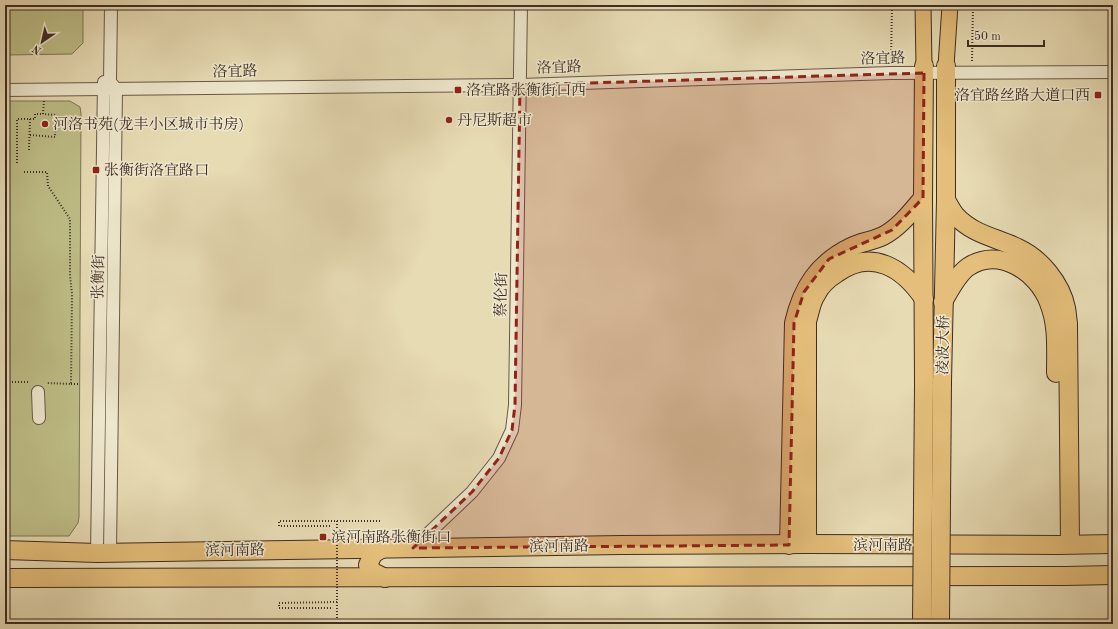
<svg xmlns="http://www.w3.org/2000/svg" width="1118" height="629" viewBox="0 0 1118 629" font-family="'Old Standard TT','Noto Serif SC',serif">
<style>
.green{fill:#bebd87;stroke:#7e7556}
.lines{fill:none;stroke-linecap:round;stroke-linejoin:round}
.minor-casing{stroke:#695848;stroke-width:14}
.major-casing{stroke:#3f2d24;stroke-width:17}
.highway-casing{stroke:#3f2d24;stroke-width:20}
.path{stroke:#3f2d24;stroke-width:2;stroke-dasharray:1 2;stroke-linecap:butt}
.minor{stroke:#efe8ce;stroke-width:12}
.major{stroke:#e4be7a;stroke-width:15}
.highway{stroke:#e4be7a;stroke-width:18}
.highway-bridge-casing{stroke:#3f2d24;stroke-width:20;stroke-linecap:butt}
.path-bridge{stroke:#3f2d24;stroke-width:2;stroke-dasharray:1 2;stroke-linecap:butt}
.highway-bridge{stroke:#e4be7a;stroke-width:18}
.marked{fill:#8f2418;fill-opacity:0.2;stroke:#8f2418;stroke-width:3;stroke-dasharray:8 5;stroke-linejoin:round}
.poi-dot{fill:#8f2418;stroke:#efe8ce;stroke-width:1.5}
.labels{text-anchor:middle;stroke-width:3;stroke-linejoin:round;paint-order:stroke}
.street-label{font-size:15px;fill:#3f2d24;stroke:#efe8ce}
.poi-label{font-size:15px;fill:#3f2d24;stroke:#efe8ce;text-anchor:start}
</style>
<rect width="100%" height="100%" fill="#e7dbb4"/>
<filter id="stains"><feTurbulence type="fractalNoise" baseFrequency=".005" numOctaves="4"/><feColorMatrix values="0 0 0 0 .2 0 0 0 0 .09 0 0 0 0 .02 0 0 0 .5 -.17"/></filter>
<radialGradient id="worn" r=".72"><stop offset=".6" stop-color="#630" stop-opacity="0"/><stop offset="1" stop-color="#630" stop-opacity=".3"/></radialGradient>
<g class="green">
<path d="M5,5H83V43L72,54L5,55Z"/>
<path d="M5,101H70L80,107L81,114L79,517L78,523L69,536H5Z"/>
</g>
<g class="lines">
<defs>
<g id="minor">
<path d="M5,90L520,85L891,73L1113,72"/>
<path d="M38,392L39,418"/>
<path d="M413,548L472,492L499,458L512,430L515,405L521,5"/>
<path d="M110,552L116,89L110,82L111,5"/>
<path d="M97,553L104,82"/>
</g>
<g id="major">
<path d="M923,5L924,66"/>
<path d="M946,66L950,5"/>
</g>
<g id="highway">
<path d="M946,200C949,205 952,211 956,216C974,235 995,237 1018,248C1040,258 1061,283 1066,308C1067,313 1067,318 1068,323L1070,544"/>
<path d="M943,302C950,290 957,275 968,267C999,246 1038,272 1049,303C1058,325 1056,349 1056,373"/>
<path d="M942,382L946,200V66"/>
<path d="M924,384L923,198L924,66"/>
<path d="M807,544V321C810,313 811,302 816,295C820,286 829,278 837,273C872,248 903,268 924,299"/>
<path d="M789,545L794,323C802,288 818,263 851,247C861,242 873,241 883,236C899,228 911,212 923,198"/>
<path d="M383,548L373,554L368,565L373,572L385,578"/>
<path d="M5,550L97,553L621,545L807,544L1058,545L1113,544"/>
<path d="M5,578L1065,576L1113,575"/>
</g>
</defs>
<use href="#minor" class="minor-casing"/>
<use href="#major" class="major-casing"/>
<use href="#highway" class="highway-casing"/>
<g class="path">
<path d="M972,61L973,5"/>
<path d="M891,62L892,5"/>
<path d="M30,135L55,137L56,115L43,114"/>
<path d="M29,150L30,119"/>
<path d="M17,163V119H35V114H43L44,100"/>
<path d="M24,172H47L48,186L70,219V276L72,294L71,384L47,383"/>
<path d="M6,331V382H29"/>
<path d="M71,384H80"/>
<path d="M330,526H279V521H382"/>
<path d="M331,608H279V603L337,602"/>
</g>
<use href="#minor" class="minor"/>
<use href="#major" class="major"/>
<use href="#highway" class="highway"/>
<defs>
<g id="highway-bridge">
<path d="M922,624L924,384"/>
<path d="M940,624L942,382"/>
</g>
</defs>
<use href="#highway-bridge" class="highway-bridge-casing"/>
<path class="path-bridge" d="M337,624V521"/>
<use href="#highway-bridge" class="highway-bridge"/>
</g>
<path class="marked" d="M924,73L923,198L892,230L829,259L804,292L794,323L789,545L413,548L472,492L499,458L512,430L515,405L520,85Z"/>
<g class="poi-dot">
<rect x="454" y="86" width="8" height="8" rx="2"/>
<rect x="1094" y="91" width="8" height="8" rx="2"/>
<circle cx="449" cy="120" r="4"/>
<circle cx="45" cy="124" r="4"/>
<rect x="92" y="166" width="8" height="8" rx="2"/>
<rect x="319" y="533" width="8" height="8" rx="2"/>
</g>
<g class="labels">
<g class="street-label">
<text transform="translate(883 58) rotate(-1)" y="5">洛宜路</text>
<text transform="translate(559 67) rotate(-2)" y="5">洛宜路</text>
<text transform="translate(235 71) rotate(-1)" y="5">洛宜路</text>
<text transform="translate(98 277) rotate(-89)" y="5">张衡街</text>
<text transform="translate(501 295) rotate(-89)" y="5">蔡伦街</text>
<text transform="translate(943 345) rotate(-89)" y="5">凌波大桥</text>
<text x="883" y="550">滨河南路</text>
<text transform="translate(559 546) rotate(-1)" y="5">滨河南路</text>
<text transform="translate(235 550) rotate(-1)" y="5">滨河南路</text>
</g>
<g class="poi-label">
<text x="466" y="95">洛宜路张衡街口西</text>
<text x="1090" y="100" text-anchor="end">洛宜路丝路大道口西</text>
<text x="457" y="125">丹尼斯超市</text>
<text x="53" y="129">河洛书苑(龙丰小区城市书房)</text>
<text x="104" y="175">张衡街洛宜路口</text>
<text x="331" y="542">滨河南路张衡街口</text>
</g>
</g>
<rect width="1118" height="629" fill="none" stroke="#e7dbb4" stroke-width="20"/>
<rect x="6" y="6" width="1106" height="617" fill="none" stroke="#3f2d24" stroke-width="2"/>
<rect x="10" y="10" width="1098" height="609" fill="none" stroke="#3f2d24"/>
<g transform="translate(42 42) rotate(214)" stroke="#efe8ce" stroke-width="3" paint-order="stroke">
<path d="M0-3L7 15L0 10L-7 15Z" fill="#3f2d24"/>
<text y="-6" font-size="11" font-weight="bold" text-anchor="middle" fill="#3f2d24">N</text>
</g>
<path d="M968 40v6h76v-6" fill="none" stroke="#3f2d24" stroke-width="2"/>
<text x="974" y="40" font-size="12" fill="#3f2d24" stroke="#efe8ce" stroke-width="3" paint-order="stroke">50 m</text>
<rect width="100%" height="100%" filter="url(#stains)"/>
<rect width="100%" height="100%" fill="url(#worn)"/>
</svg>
